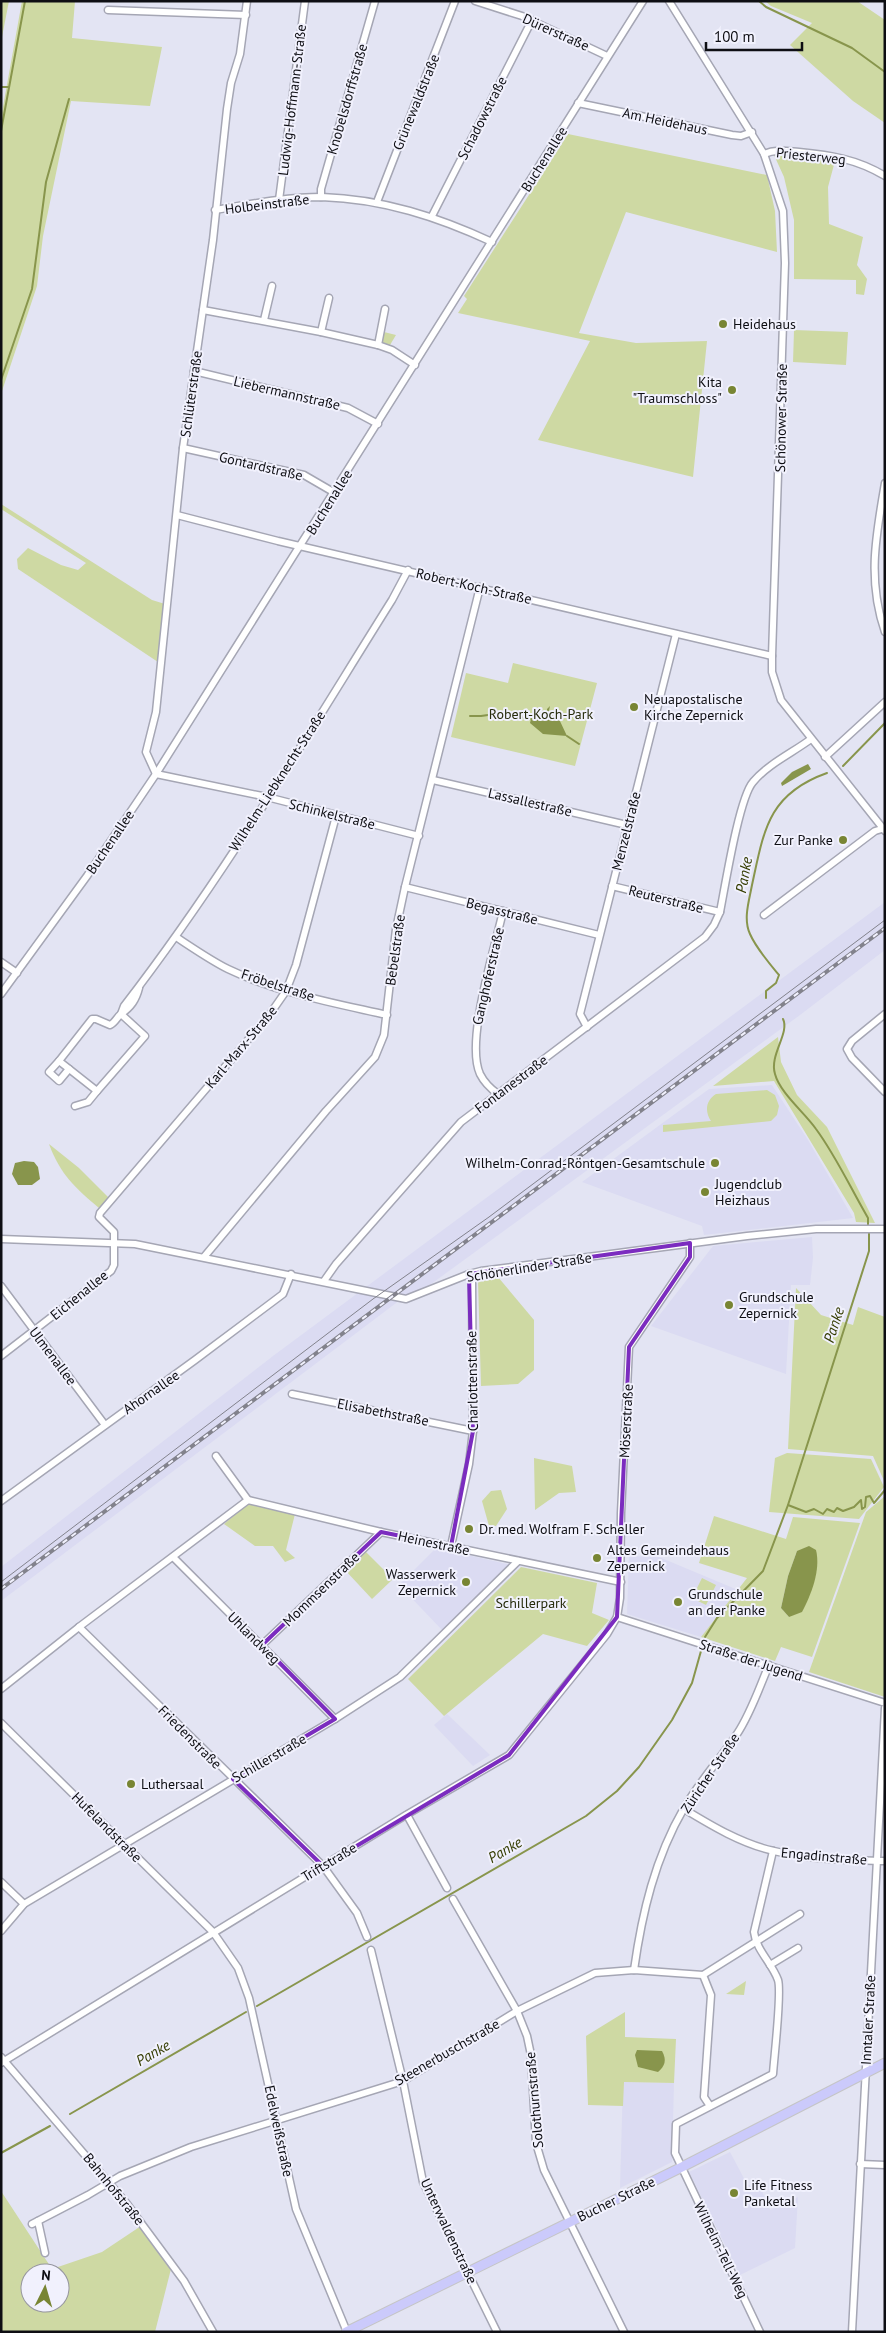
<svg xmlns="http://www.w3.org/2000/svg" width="886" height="2333" viewBox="0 0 886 2333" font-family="'PT Sans',sans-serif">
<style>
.built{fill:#dbdbf2}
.green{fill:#ced9a3;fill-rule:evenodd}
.water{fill:#88954c}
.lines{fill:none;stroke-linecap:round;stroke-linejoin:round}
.stream{stroke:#88954c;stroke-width:2}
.minor-casing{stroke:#a5a6b4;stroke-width:9}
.major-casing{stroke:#c5c5c6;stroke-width:11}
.minor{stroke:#fff;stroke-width:6}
.major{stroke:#cbcafb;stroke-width:9}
.tram{stroke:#82828c;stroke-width:1}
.rail-casing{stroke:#82828c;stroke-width:4}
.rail{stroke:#f1f1fd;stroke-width:2;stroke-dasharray:5.5;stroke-linecap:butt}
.marked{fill:none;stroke:#7b2cbf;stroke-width:4;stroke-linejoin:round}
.poi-dot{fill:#788533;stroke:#f1f1fd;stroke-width:2}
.labels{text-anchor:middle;stroke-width:4;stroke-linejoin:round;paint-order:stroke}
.street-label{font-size:14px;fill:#0e0e13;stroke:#f1f1fd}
.poi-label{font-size:14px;fill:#0e0e13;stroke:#f1f1fd;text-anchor:start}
.park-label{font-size:14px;fill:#272c0c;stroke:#f1f1fd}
.water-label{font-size:15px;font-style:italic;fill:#353d02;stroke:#f1f1fd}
</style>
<rect width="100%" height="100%" fill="#e3e4f3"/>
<g class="built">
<path d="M885,902V950L800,1015L427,1287L408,1294L1,1601V1567L273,1356Z"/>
<path d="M772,1085L808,1140L853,1218L704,1235L702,1226L582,1182L709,1089Z"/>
<path d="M812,1237L813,1258L810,1285H791L786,1374L651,1326L713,1246Z"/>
<path d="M436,1548L511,1565L443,1631L399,1585Z"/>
<path d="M629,1556L659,1557L738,1590L701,1637L627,1614Z"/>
<path d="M447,1714L490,1755L473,1766L434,1725Z"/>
<path d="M623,2082L674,2083L672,2162L620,2188Z"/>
<path d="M730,2152L747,2184L762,2191L770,2210L798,2197L795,2248L740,2275L689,2172Z"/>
</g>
<g class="green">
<path d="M1,1H9L1,42Z"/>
<path d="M22,1H75L72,38L162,47L150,106L71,101L43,236L37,286L1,394V118Z"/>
<path d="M765,1H857L885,20V123L853,101L790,45L812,23L771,6Z"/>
<path d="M568,134L767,175L775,211L777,252L626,212L579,333L636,343L707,341L693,477L538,440L590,341L458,313L467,299L464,296Z"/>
<path d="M774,155L835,161L828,187L829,224L863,237L857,265L867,279L864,295L856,294V280L794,279V220L784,177Z"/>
<path d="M794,330L848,332L846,365L793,362Z"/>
<path d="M384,332L396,335L390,345L381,343Z"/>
<path d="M1,504L152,600L165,604L158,662L18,569L17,559L28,548L61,565L78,570L86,563L1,509Z"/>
<path d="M513,663L597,683L575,766L451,737L466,673L508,683Z"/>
<path d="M778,1037L781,1062L797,1095L827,1127L875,1223L856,1222L854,1213L774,1081L713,1086Z"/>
<path d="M767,1090L775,1095L779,1106L777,1115L771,1121L663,1132V1125L711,1121C705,1112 705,1101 716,1094Z"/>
<path d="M49,1144L79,1168L109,1198L99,1208C75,1188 60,1174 49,1144Z"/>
<path d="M498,1277L534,1320V1370L518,1384L481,1386L478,1280Z"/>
<path d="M796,1288L821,1315L853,1325L858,1307L885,1317V1483L873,1456L788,1449Z"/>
<path d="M787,1453L871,1459L884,1487L859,1519L769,1512L775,1458Z"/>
<path d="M534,1458L572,1466L576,1492L559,1493L535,1510Z"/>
<path d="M501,1490L507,1509L496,1526H489L482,1501L491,1491Z"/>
<path d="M885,1496V1697L809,1672L866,1512Z"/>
<path d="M249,1503L295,1514L286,1550L295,1558L285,1562L273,1546H255L224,1524Z"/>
<path d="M714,1516L786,1539L793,1517L860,1523L812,1657L781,1647L775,1661L701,1637L747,1578L699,1563ZM797,1551L789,1617L781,1608L788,1576Z"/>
<path d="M365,1551L393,1579L372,1599L345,1570Z"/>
<path d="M521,1567L597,1583L592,1613L609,1620L587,1646L543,1634L444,1716L408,1679Z"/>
<path d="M702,1578L716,1585L706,1605L692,1598Z"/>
<path d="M746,1981L744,1995L726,1994Z"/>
<path d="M625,2012V2037L676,2039L674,2083L624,2082L623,2106L588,2105L586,2036Z"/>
<path d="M1,2191L52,2269L102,2252L141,2226L172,2265L155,2332H1ZM30,2273H60V2303H30Z"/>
</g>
<g class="water">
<path d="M550,706L548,715L559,719L567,736L543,734L530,723L532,715H547V709Z"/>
<path d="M808,764L811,769L782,786L781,783L792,772Z"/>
<path d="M24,1161L34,1162L38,1167L40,1179L32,1185H18L12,1174L15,1163Z"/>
<path d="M809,1546L816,1550C821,1570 811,1595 802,1612L789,1617L781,1608L788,1576L797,1551Z"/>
<path d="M637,2050L662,2051C667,2060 665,2066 658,2072L638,2067L635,2055Z"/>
</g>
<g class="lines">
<g class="stream">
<path d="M759,1L766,7L852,48L885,72"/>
<path d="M1,87H9"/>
<path d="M1,131L25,1"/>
<path d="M1,380L32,289L46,182L69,99"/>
<path d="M470,716H481L502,713L530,719"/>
<path d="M567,736L579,744"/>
<path d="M843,766L885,723"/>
<path d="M766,998V991L776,983L779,975C769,963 756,948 750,934C743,919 749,901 752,885C764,830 768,794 827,773"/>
<path d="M783,1019C790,1033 769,1055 775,1074C780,1093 805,1113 816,1129C836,1156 851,1189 868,1218V1226"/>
<path d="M788,1505L806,1512L814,1509L823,1514L827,1509L834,1512L837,1508L843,1511L854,1507L861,1500L862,1509L865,1507L866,1497L870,1496L874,1503L885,1490"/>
<path d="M705,1637L717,1618L763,1571L788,1505L869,1251V1231"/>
<path d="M257,2006L586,1816L617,1791L639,1767L672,1720L692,1683L701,1651"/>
<path d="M70,2114L246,2012"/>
<path d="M1,2153L50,2126"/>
</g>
<defs>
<g id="minor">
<path d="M247,1L240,54L231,83L227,109L213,240L183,448L156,712L146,752L156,774L267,797L419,836"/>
<path d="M475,1L522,16L607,56"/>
<path d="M669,1L764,154L783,211L785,263L772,656V672L781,700L885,831"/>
<path d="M108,10L246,15"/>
<path d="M578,103L732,135L741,136L752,132"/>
<path d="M764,154C776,149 786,151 799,152C830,155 857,159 885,176"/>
<path d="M321,197V189L375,1"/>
<path d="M279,200L305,1"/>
<path d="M377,202L455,1"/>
<path d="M215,210C251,204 286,197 322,197C383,199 438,217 492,242"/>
<path d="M432,216L532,20"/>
<path d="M203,310L321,332L378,345L392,350L415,365"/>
<path d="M264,320L272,286"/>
<path d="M321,332L329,298"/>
<path d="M378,345L385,309"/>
<path d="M194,371L348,408L378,424"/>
<path d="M183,448L304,475L335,493"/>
<path d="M885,483C876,535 867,580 885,632"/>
<path d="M177,515L278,541L772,656"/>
<path d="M825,757L885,702"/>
<path d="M433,780L627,825"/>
<path d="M612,886L720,912"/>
<path d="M405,887L599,935"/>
<path d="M764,915L875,831L885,828"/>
<path d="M176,937C193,948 210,960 228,969C278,993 334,1003 387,1015"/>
<path d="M1,962L17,973"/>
<path d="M1,994L87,876L156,774L643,1"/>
<path d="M121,1014L124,1006C223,878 306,737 392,600L408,570"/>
<path d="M121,1014L145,1036L97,1091L59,1061L92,1019H96L110,1025C115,1023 117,1017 121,1014C131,1007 136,1000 139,988"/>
<path d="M885,1014L852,1041L847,1049L852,1058L885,1092"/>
<path d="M587,1027L580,1014L676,634"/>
<path d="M59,1061L49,1072L59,1081L69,1069"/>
<path d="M498,1094C491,1089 484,1082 480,1074C465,1041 495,948 503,911"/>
<path d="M75,1106L88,1102L97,1091"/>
<path d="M1,1239L135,1244L406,1299L469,1274L481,1271L747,1236L816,1229H885"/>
<path d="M204,1257L326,1111L375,1057L384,1035L396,929L405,887L480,587"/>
<path d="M324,1281L336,1264L461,1122L705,937L714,925L720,912C725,887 739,798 753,782C768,764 792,753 811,739"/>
<path d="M1,1286L105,1425"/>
<path d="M1,1356L111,1271L114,1265V1232L99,1217L100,1213L270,1014L286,991L296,965L336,816"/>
<path d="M292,1394L473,1431"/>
<path d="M216,1456L248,1500"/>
<path d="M1,1501L195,1360L283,1294L291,1274"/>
<path d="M451,1546L469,1464L473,1431L472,1281L469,1274"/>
<path d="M173,1557L335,1719"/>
<path d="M617,1617L885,1703"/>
<path d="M79,1627L323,1866L357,1913L367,1937"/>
<path d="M262,1645L381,1532"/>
<path d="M1,1689L79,1627L248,1500L381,1532L621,1582"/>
<path d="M1,1723L213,1932L238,1968L249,1998L296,2209L347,2332"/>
<path d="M684,1809C712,1826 742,1844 774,1851C810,1860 848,1860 885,1861"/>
<path d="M407,1815L447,1888"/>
<path d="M1,1882L24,1904"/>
<path d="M453,1899L517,2011L527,2036L531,2055L536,2143L544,2170L624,2332"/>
<path d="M1,1931L24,1904L335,1719L400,1677L518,1561"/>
<path d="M371,1950L403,2081L423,2182L497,2332"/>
<path d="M770,1965L798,1948"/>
<path d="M634,1970C642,1913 655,1858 684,1808C700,1781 720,1759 737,1734C751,1713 759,1688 769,1665"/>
<path d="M703,1975L711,1995L704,2097L710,2106"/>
<path d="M1,2057L127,2204L184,2281L213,2332"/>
<path d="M1,2063L406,1815L509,1755L607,1634L617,1617L620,1598L621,1513L629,1347L690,1257V1243"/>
<path d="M860,2164L885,2165"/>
<path d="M38,2221L45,2253"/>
<path d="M32,2224L88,2195L120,2176L191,2147L403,2081L517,2011L595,1973L634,1970L703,1975L800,1914"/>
<path d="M760,2332L675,2153L676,2124L773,2074C774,2058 782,1992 778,1980C772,1963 756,1950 754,1932L773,1851"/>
<path d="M852,2332L885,1708"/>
</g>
<path id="major" d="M346,2332L678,2169L885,2063"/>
</defs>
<use href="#minor" class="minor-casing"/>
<use href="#major" class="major-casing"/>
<use href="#minor" class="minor"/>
<use href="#major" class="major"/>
<path class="tram" d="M1,1582L373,1299L489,1217L885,920"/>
<defs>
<path id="rail" d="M1,1589L885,928"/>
</defs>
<use href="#rail" class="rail-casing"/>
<use href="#rail" class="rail"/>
</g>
<path class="marked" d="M690,1243V1257L629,1347L617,1617L509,1755L323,1866L233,1779L335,1719L262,1645L381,1532L451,1546L473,1431L469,1274Z"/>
<g class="poi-dot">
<circle cx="723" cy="324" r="5"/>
<circle cx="732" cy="390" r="5"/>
<circle cx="634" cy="707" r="5"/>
<circle cx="843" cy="840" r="5"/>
<circle cx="715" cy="1163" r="5"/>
<circle cx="705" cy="1192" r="5"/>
<circle cx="729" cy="1305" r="5"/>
<circle cx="469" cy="1529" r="5"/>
<circle cx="597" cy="1558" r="5"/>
<circle cx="466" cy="1582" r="5"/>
<circle cx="678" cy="1602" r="5"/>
<circle cx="131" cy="1784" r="5"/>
<circle cx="734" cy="2193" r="5"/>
</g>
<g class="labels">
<g class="street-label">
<text transform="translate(556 32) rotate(24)" y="5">Dürerstraße</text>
<text transform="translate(347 99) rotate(-74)" y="5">Knobelsdorffstraße</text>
<text transform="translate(292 100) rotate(-83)" y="5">Ludwig-Hoffmann-Straße</text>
<text transform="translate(416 102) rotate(-68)" y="5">Grünewaldstraße</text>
<text transform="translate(482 118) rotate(-63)" y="5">Schadowstraße</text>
<text transform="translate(665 121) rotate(12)" y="5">Am Heidehaus</text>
<text transform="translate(811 156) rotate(6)" y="5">Priesterweg</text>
<text transform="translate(544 159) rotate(-58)" y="5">Buchenallee</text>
<text transform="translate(267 204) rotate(-7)" y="5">Holbeinstraße</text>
<text transform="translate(287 393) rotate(13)" y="5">Liebermannstraße</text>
<text transform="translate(191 394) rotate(-82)" y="5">Schlüterstraße</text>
<text transform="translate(781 418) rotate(-89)" y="5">Schönower Straße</text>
<text transform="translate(261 466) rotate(13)" y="5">Gontardstraße</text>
<text transform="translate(329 502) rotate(-58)" y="5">Buchenallee</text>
<text transform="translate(474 586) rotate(13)" y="5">Robert-Koch-Straße</text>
<text transform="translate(277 781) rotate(-57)" y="5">Wilhelm-Liebknecht-Straße</text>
<text transform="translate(530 802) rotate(13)" y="5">Lassallestraße</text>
<text transform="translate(332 814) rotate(14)" y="5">Schinkelstraße</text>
<text transform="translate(626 831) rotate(-76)" y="5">Menzelstraße</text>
<text transform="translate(110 842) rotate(-56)" y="5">Buchenallee</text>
<text transform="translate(666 899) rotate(14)" y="5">Reuterstraße</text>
<text transform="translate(502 911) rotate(14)" y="5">Begasstraße</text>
<text transform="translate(395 950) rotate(-82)" y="5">Bebelstraße</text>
<text transform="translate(488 976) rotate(-77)" y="5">Ganghoferstraße</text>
<text transform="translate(278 985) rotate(18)" y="5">Fröbelstraße</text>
<text transform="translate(241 1047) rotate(-50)" y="5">Karl-Marx-Straße</text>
<text transform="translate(511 1084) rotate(-37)" y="5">Fontanestraße</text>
<text transform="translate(529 1267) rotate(-9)" y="5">Schönerlinder Straße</text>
<text transform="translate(79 1295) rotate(-39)" y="5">Eichenallee</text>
<text transform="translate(53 1356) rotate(53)" y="5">Ulmenallee</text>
<text transform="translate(472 1381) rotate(-91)" y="5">Charlottenstraße</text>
<text transform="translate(151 1392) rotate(-35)" y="5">Ahornallee</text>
<text transform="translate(383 1412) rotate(11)" y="5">Elisabethstraße</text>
<text transform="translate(626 1421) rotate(-87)" y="5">Möserstraße</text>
<text transform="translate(434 1543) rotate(12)" y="5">Heinestraße</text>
<text transform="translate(321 1589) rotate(-44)" y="5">Mommsenstraße</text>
<text transform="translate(254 1638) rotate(45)" y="5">Uhlandweg</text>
<text transform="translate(751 1660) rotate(18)" y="5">Straße der Jugend</text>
<text transform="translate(190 1737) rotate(45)" y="5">Friedenstraße</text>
<text transform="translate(269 1758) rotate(-30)" y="5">Schillerstraße</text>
<text transform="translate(710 1773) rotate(-56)" y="5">Züricher Straße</text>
<text transform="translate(107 1827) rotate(45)" y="5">Hufelandstraße</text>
<text transform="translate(824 1856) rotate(5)" y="5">Engadinstraße</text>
<text transform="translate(329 1862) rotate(-31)" y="5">Triftstraße</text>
<text transform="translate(868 2020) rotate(-87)" y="5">Inntaler Straße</text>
<text transform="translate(447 2052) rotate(-30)" y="5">Steenerbuschstraße</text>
<text transform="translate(534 2100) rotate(-95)" y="5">Solothurnstraße</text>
<text transform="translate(279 2131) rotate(78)" y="5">Edelweißstraße</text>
<text transform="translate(114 2189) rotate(51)" y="5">Bahnhofstraße</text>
<text transform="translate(616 2199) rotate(-26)" y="5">Bucher Straße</text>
<text transform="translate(449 2231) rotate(65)" y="5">Unterwaldenstraße</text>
<text transform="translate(721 2250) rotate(64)" y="5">Wilhelm-Tell-Weg</text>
</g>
<g class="poi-label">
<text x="733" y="329">Heidehaus</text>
<text x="722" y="387" text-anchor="end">Kita<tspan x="722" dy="16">"Traumschloss"</tspan></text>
<text x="644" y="704">Neuapostalische<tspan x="644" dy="16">Kirche Zepernick</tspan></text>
<text x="833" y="845" text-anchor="end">Zur Panke</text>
<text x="705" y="1168" text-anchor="end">Wilhelm-Conrad-Röntgen-Gesamtschule</text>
<text x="715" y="1189">Jugendclub<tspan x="715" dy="16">Heizhaus</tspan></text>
<text x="739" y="1302">Grundschule<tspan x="739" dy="16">Zepernick</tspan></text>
<text x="479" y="1534">Dr. med. Wolfram F. Scheller</text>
<text x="607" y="1555">Altes Gemeindehaus<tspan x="607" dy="16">Zepernick</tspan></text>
<text x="456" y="1579" text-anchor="end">Wasserwerk<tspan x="456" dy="16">Zepernick</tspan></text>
<text x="688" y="1599">Grundschule<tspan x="688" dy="16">an der Panke</tspan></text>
<text x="141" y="1789">Luthersaal</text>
<text x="744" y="2190">Life Fitness<tspan x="744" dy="16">Panketal</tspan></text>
</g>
<g class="park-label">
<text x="541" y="719">Robert-Koch-Park</text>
<text x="531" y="1608">Schillerpark</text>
</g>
<g class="water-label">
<text transform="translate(744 875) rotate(-80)" y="5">Panke</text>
<text transform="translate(834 1325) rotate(-72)" y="5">Panke</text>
<text transform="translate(505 1850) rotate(-30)" y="5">Panke</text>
<text transform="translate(153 2053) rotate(-30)" y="5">Panke</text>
</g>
</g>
<rect width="886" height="2333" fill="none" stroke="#0e0e13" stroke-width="5"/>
<g transform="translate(45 2288) rotate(5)"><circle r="24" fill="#f1f1fd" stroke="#96969f"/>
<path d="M0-4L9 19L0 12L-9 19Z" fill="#788533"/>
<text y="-8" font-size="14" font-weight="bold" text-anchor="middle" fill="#0e0e13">N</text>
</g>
<path d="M706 42v8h96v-8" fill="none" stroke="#0e0e13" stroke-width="2.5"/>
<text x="714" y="42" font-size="15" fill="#0e0e13" stroke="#f1f1fd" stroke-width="4" paint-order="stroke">100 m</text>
</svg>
